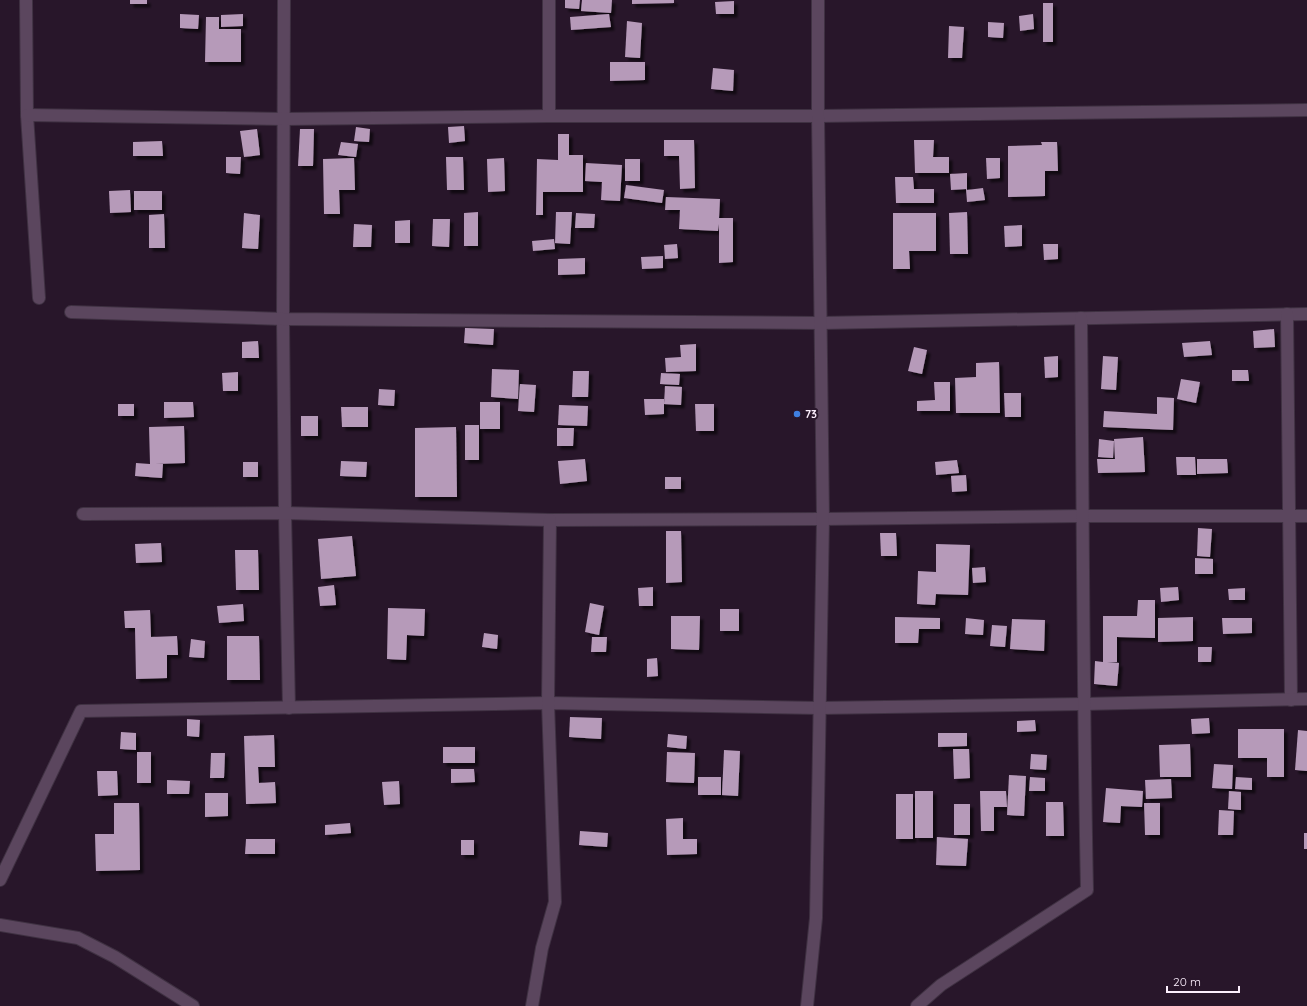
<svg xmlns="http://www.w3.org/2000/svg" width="1307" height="1006" viewBox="0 0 1307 1006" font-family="Quicksand,sans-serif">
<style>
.building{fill:#b69ab9;filter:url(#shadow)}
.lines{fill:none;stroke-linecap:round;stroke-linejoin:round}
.street-casing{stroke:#3f3142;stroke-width:14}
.street{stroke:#5b465e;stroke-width:12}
.shop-dot{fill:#3f7fe0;stroke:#28162a;stroke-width:1.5}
.labels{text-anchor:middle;stroke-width:4;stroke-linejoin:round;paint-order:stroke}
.poi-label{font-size:11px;font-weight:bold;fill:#fceffd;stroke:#28162a;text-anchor:start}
</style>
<defs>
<filter id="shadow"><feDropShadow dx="3.5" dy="3.5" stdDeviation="1" flood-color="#0009"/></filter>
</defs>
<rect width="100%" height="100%" fill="#28162a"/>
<g class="building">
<rect x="130" y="0" width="17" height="4"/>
<path d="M565,0H580L579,9L565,8Z"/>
<path d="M582,0H612L611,13L581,11Z"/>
<path d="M632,0H674V3L632,4Z"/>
<path d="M734,1V14H716L715,2Z"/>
<rect x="1043" y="3" width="10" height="39"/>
<path d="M180,14L199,15L198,29L180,28Z"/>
<path d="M243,14V26L221,27V15Z"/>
<path d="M609,14L611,27L571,30L570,17Z"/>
<path d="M1033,14L1034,29L1020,31L1019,16Z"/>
<path d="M206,17H219V29H241V62H205Z"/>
<path d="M627,21L642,23L640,58L625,57Z"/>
<path d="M988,22L1004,23L1003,38L988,37Z"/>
<path d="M949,26L964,27L962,58H948Z"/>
<path d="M610,62H645V80L610,81Z"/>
<path d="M713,68L734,70L733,91L711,89Z"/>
<path d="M464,126L465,141L449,143L448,127Z"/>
<path d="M356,127L370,129L369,142L354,141Z"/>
<path d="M257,129L260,155L244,157L240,131Z"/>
<path d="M300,129H314L313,166H298Z"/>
<path d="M558,134H569V155H583V192H543V215H536L537,159L558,160Z"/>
<path d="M664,140H694L695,188L680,189L679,156H664Z"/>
<path d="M914,140H934L933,157H949V173H915Z"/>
<path d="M162,141L163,156H133V142Z"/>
<path d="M341,142L358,144L356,157L338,155Z"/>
<path d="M1041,142H1057L1058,171H1045V196L1008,197V146L1042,145Z"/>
<path d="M226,157H241L240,174L226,173Z"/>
<path d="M446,157H463L464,190H447Z"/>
<path d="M354,158L355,190H339L340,214H324L323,159Z"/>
<path d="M504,158L505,191L488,192L487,159Z"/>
<path d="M986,158H1000V178L987,179Z"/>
<rect x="625" y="159" width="15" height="22"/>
<path d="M586,163L622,165L620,201L601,200L602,182L585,181Z"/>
<path d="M967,173V190L983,188L985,200L967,202L966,189L951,190L950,174Z"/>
<path d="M895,177H913L914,189H934V203H896Z"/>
<path d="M626,185L664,190L662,203L624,198Z"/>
<path d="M130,190L131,212L110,213L109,191Z"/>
<rect x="134" y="191" width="28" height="19"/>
<path d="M666,197L720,199L719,218H733V262L719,263V224L718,231L679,229L680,210H665Z"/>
<path d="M478,212V246H464V213Z"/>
<path d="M556,212H572L570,244L555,243Z"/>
<path d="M967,212L968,254H950L949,213Z"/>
<path d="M244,213L260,215L258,249L242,248Z"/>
<path d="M576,213L595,214L594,228H575Z"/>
<path d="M893,213H936V251H909L910,269H893Z"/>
<path d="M164,214L165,248H149V215Z"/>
<path d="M433,219H450L449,247L432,246Z"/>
<path d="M410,220V243H395V221Z"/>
<path d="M354,224L372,225L371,247H353Z"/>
<path d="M1022,225V246L1005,247L1004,226Z"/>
<path d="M554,239L555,249L533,251L532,241Z"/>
<path d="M677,244L678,258L665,259L664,245Z"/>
<path d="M1043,244H1058V259L1044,260Z"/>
<path d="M663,256V268L642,269L641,257Z"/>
<path d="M585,258V274L558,275V259Z"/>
<path d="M465,328L494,329L493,345L464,343Z"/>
<path d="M1274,329L1275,347L1254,348L1253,331Z"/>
<path d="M258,341L259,358H242V342Z"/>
<path d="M1210,341L1212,355L1184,357L1182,343Z"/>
<path d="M696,344V371L666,372L665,358L681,357L680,345Z"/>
<path d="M914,347L927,350L922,374L908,371Z"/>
<path d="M1058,356V377L1045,378L1044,357Z"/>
<path d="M1103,356L1118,357L1116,390L1101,389Z"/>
<path d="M999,362L1000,413H956L955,378L976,377V363Z"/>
<path d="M492,369L519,370L518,399L491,397Z"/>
<path d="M1232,370H1248L1249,381H1232Z"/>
<path d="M573,371H589L588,397H572Z"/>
<path d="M238,372V391H223L222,373Z"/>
<path d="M661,373L680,374L679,385L660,384Z"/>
<path d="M1181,379L1200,382L1196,403L1177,399Z"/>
<path d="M934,382H950V411H917V401L935,400Z"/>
<path d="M520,384L536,385L534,412L518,411Z"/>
<path d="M665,386L682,387L681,405L664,404Z"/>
<path d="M379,389L395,390L394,406L378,405Z"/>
<path d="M1004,393H1021V417H1005Z"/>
<path d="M1157,397L1174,398L1173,430L1103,427L1104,411L1157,414Z"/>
<path d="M644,399H664V414L645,415Z"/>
<path d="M164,402H193L194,417L164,418Z"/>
<rect x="480" y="402" width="20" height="27"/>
<rect x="118" y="404" width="16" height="12"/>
<path d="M695,404H714V431H696Z"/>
<path d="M559,405L588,406L587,426L558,425Z"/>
<path d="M341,407H368V427H342Z"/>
<rect x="301" y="416" width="17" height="20"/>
<rect x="465" y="425" width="14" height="35"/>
<path d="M184,426L185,463L155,464H163L162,478L135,476L136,463L150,464L149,427Z"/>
<path d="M456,427L457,497H415V428Z"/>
<path d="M557,428H574L573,446H557Z"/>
<path d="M1143,437L1145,472L1098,473L1097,459H1115L1114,439Z"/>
<path d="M1099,439L1114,441L1113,458L1098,457Z"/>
<path d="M1176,457H1195L1196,475H1177Z"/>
<path d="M585,459L587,481L560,484L558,461Z"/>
<path d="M1197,459H1227L1228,473L1197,474Z"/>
<path d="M957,460L959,473L936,475L935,462Z"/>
<path d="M341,461L367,462L366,477L340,476Z"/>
<rect x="243" y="462" width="15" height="15"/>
<path d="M966,475L967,491L952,492L951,476Z"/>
<rect x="665" y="477" width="16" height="12"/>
<path d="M1198,528L1212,529L1210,557L1197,556Z"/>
<path d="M666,531H681L682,582L666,583Z"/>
<path d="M880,533H896L897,556H881Z"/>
<path d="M352,536L356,576L321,579L318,539Z"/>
<path d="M161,543L162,562L136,563L135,544Z"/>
<path d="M936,544L970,545L968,595L936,594L935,605L917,604L918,571L936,572Z"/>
<path d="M235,550H258L259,590H236Z"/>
<path d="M1195,558L1213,559V574H1195Z"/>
<path d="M985,567L986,582L973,583L972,568Z"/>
<path d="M334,585L336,605L320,606L318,587Z"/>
<path d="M653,587V606H639L638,588Z"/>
<path d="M1178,587L1179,600L1161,602L1160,588Z"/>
<path d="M1245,588V600H1229L1228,589Z"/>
<path d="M1138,600H1155V638L1117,637V662H1107L1119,663L1117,686L1094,684L1095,661L1103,662V616H1137Z"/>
<path d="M590,603L604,606L599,635L585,632Z"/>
<path d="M243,604L244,621L219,623L217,606Z"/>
<path d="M388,608L425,609L424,636L407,635L406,660L387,659Z"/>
<rect x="720" y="609" width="19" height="22"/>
<path d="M150,610L151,637L177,636L178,655H167V678L136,679L135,628H125L124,611Z"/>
<path d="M671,616H700L699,650L671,649Z"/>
<path d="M895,617L940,618V629H919L918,643H895Z"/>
<path d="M1193,617V641L1158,642V618Z"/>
<path d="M966,618L984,620L983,635L965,634Z"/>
<path d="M1222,618H1252V633L1223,634Z"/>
<path d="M1012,619L1045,620L1044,651L1010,649Z"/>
<path d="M992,625L1007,626L1005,647L990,646Z"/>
<path d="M484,633L498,635L497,649L482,647Z"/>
<path d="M227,636H259L260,680H227Z"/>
<path d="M592,637H607L606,652H591Z"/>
<path d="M191,639L205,641L204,658L189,657Z"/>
<path d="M1198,647H1212L1211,662H1198Z"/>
<path d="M657,658L658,676L647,677V659Z"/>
<path d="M570,717L602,718L601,739L569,737Z"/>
<path d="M1209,718L1210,733L1192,734L1191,719Z"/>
<path d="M187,719L200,720L199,737L187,736Z"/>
<path d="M1035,720L1036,731L1017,732V721Z"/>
<path d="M1238,729H1284V777H1267V758H1238Z"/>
<path d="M1298,730L1307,731V771L1295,770Z"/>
<path d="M121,732L136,733V750L120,749Z"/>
<path d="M938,733H967V746L938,747Z"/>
<path d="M668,734L687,736L686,749L667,747Z"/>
<path d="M274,735L275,767H258L259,783L275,782L276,803L246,804L244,736Z"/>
<path d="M1190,744L1191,777H1160L1159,745Z"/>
<rect x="443" y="747" width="32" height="16"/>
<path d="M953,749H969L970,778L954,779Z"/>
<path d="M724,750L740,751L738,796L722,795Z"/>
<rect x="137" y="752" width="14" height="31"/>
<path d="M667,752L695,753L694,783L666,782Z"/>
<path d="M211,753H225L224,778H210Z"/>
<path d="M1031,754L1047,755L1046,770L1030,769Z"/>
<path d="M1214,764L1233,765L1232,789L1212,788Z"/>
<path d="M451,769H474L475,782L451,783Z"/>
<path d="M97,771H117L118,795L98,796Z"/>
<path d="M1009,775L1026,776L1024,816L1007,815Z"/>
<rect x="698" y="777" width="23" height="18"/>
<path d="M1030,777L1045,778V791H1029Z"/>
<path d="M1236,777L1252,778V790L1235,789Z"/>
<path d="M1171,779L1172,798L1146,799L1145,780Z"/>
<path d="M167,780L190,781L189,794H167Z"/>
<path d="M399,781L400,804L384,805L382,782Z"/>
<path d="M1106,788L1143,791L1142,807L1121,806L1120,823L1103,822Z"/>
<rect x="915" y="791" width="18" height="47"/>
<path d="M980,791H1006L1007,807H994V831H981Z"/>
<path d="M1229,791L1241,792V810L1228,809Z"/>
<path d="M205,793H228V816L205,817Z"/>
<rect x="896" y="794" width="17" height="45"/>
<path d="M1046,802H1063L1064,836H1046Z"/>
<path d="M114,803H139L140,870L96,871L95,834H114Z"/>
<path d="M1144,803H1160V835H1145Z"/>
<rect x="954" y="804" width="16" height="31"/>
<path d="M1219,810L1234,811L1233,835H1218Z"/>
<path d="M683,818V839H697V854L667,855L666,819Z"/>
<path d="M350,823L351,833L325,835V825Z"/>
<path d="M580,831L608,833L607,847L579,845Z"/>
<rect x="1304" y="833" width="3" height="16"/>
<path d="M937,837L968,839L966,866L936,865Z"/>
<path d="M246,839H275V854H245Z"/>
<rect x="461" y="840" width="13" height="15"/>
</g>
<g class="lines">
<defs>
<g id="street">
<path d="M26,0L27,115L39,298"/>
<path d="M284,0L283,319L285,513L289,708"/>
<path d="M549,0V116"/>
<path d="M27,115L284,119L549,116H818L1307,110"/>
<path d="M71,312L283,319L821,323L1307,314"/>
<path d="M1287,314L1291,700"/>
<path d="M83,514L285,513L550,520L823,519L1083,516H1307"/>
<path d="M0,880L81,711L548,703L819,708L1083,704L1307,699"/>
<path d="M0,925L78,938L115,957L193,1006"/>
<path d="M532,1006L542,948L555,902L548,703L550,520"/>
<path d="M807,1006L816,918L823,519L818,116V0"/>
<path d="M917,1006L941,985L1087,890C1083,700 1083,509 1081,318"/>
</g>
</defs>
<use href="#street" class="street-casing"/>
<use href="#street" class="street"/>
</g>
<circle class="shop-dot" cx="797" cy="414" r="4"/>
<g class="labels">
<g class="poi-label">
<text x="805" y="418">73</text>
</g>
</g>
<path d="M1167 986v6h72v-6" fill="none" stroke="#fceffd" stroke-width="2"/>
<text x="1173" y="986" font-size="12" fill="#fceffd" stroke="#28162a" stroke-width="3" paint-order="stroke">20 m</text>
</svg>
